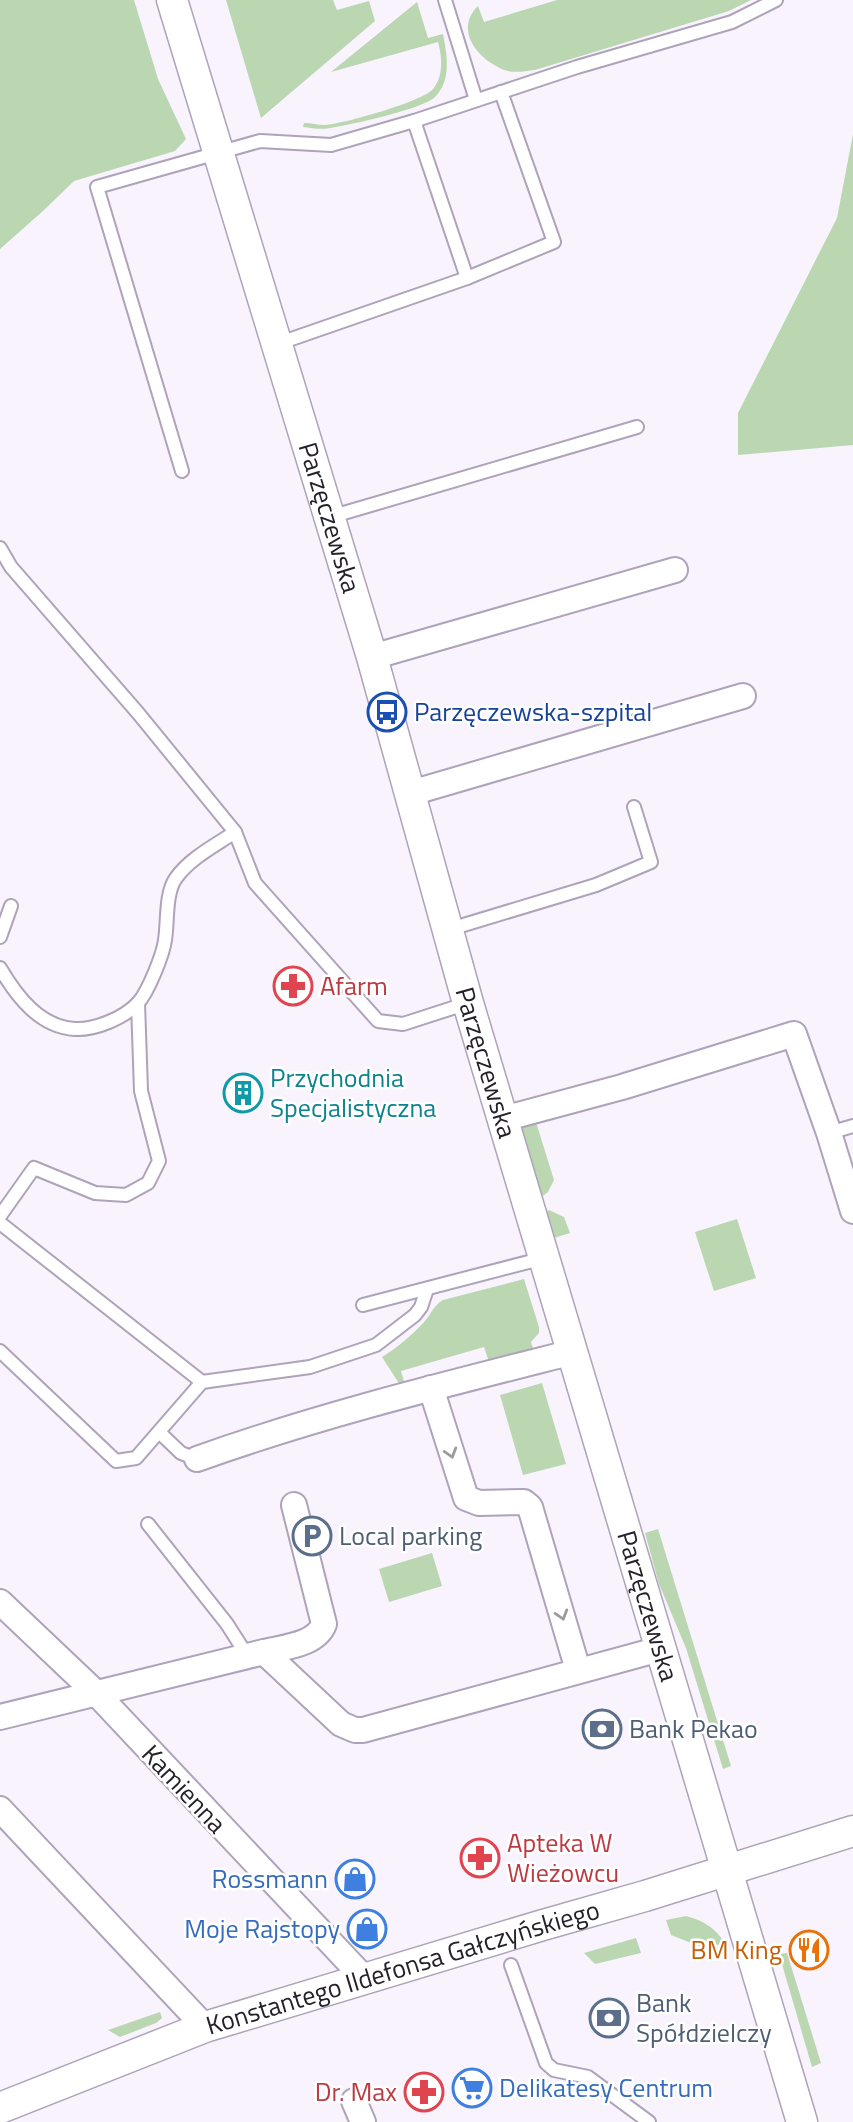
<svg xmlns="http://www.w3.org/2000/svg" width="853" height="2122" viewBox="0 0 853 2122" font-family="'Titillium Web',sans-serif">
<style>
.green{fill:#bad7b1}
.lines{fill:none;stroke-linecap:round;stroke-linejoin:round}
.service-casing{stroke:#aea3ba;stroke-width:16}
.minor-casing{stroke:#aea3ba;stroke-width:28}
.tertiary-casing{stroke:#aea3ba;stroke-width:33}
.service{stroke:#fff;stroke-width:12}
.minor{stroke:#fff;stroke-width:24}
.tertiary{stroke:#fff;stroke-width:30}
.oneway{stroke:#9d9b9f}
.labels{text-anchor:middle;stroke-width:5;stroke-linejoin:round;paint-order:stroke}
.street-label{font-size:26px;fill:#25212a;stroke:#fff}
.transit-label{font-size:26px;fill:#164399;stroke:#fff;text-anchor:start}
.health-label{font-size:26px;fill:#be3a42;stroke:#fff;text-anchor:start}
.culture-label{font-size:26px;fill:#0d838f;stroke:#fff;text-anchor:start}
.service-label{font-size:26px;fill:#4e5e75;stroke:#fff;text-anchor:start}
.shop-label{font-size:26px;fill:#366cbe;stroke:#fff;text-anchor:end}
.food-label{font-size:26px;fill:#c56008;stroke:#fff;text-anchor:end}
</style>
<rect width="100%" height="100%" fill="#f8f3fd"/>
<g class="green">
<path d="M0,0H134L158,79L186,139L175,151L74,181L43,211L0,249Z"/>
<path d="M226,0H333L337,10L369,1L375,21L261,118Z"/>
<path d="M557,0H751L729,11L535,70C526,71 516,73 508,71C481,63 452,31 478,6L484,22Z"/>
<path d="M417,2L428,38L443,34C447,55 452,80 435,97C423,109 350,125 330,128C322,130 312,128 303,127L304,123C311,123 318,125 325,125C343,124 424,101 433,89C444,76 442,57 438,42L331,72Z"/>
<path d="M853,134V445L738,455V413L837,218Z"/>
<path d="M535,1119L554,1180L548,1192L540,1198L521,1129L524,1122Z"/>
<path d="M549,1210L564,1217L570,1233L554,1238L546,1212Z"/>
<path d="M737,1219L756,1278L714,1291L695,1232Z"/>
<path d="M524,1279L539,1327V1333L531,1342L534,1351L489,1362L484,1347L401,1371L405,1385L402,1388L382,1357C398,1347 412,1335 425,1321C431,1314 434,1305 443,1300Z"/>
<path d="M542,1383L566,1464L523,1475L500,1395Z"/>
<path d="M658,1529L731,1766L723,1769L686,1648L659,1584L645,1533Z"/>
<path d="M432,1553L442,1586L389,1602L379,1569Z"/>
<path d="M686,1916C704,1921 714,1927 725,1943L704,1948L671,1935L666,1920Z"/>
<path d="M636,1938L641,1953L595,1964L584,1953Z"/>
<path d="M787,1953L821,2063L812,2067L779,1954Z"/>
<path d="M160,2012L162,2018L156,2023L120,2037L108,2030Z"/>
</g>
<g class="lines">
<defs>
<g id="service">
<path d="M445,0L476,100"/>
<path d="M414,121L467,278"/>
<path d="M277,344L467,278L554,242L501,92"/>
<path d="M182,471L97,187L260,141L331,145L414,121L577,67L732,22L776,0"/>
<path d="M330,517L637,427"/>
<path d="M0,548L11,567L138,713L235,832L255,883L378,1021L403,1024L468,1003"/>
<path d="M447,930L596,885L651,862L634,807"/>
<path d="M0,937L11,906"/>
<path d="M0,968C17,997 40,1027 75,1029C95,1030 124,1018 138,1003C148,992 163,955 165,940C168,922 165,893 176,878C190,858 216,845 235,832"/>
<path d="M829,1133L853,1126"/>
<path d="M0,1216L34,1168L95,1193L126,1195L148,1183L159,1161L141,1091L138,1003"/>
<path d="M0,1223L202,1382"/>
<path d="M363,1305L544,1258"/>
<path d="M0,1351L116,1461L136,1458L202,1382L310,1367L376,1345L415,1315L421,1307L427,1289"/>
<path d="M159,1432L181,1453L197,1459"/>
<path d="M148,1524L227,1624L241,1646L244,1657"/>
<path d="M511,1965L546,2063L554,2070L588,2077L649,2122"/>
</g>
<g id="minor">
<path d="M372,657L675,570"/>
<path d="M411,793L743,696"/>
<path d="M503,1119L622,1087L794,1034L829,1133L853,1211"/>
<path d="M431,1388L466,1498L479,1503L524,1502L530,1507L578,1670"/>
<path d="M197,1459C320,1415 447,1384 573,1352"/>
<path d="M0,1602L96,1693L365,1979"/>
<path d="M264,1652C284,1647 316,1645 324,1624L294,1505"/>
<path d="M0,1717L264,1652L341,1724L355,1730H363L660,1649"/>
<path d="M0,1809L205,2027"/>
<path d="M354,2101L363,2122"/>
</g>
<g id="tertiary">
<path id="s1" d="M172,0L372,657L468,1003L802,2122"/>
<path id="s2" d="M0,2108L205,2027L543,1925L645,1896L853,1831"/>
</g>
</defs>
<use href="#service" class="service-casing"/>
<use href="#minor" class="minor-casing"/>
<use href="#tertiary" class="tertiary-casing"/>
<use href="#service" class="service"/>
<use href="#minor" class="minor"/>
<use href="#tertiary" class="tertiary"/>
</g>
<defs><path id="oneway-chevron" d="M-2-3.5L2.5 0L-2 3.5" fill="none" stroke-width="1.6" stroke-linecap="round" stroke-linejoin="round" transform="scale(1.75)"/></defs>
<g class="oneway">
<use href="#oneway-chevron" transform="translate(451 1453) rotate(73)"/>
<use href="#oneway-chevron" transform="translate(562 1615) rotate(73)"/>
</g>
<defs>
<symbol id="bus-ring" viewBox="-11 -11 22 22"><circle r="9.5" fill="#fff" stroke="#1a4fb4" stroke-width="1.5"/><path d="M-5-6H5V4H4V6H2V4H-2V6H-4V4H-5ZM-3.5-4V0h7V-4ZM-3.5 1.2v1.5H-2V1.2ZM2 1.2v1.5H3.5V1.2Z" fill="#1a4fb4"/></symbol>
<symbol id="pharmacy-ring" viewBox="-11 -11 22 22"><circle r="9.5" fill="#fff" stroke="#e0444e" stroke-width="1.5"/><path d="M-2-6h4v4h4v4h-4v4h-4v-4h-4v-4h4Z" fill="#e0444e"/></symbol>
<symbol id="building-ring" viewBox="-11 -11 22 22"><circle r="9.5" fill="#fff" stroke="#0f9aa8" stroke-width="1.5"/><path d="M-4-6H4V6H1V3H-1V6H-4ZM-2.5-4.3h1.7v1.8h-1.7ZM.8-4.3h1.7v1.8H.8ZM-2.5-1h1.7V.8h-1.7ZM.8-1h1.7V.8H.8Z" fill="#0f9aa8"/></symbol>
<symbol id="parking-ring" viewBox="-11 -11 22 22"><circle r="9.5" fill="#fff" stroke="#5c6f8a" stroke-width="1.5"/><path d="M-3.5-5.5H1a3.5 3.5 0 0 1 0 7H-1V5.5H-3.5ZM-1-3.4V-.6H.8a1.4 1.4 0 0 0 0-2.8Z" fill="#5c6f8a"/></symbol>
<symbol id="bank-ring" viewBox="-11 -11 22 22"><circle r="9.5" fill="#fff" stroke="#5c6f8a" stroke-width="1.5"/><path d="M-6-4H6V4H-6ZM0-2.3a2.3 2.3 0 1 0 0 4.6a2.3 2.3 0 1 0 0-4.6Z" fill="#5c6f8a"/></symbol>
<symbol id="shop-ring" viewBox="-11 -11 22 22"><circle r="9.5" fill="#fff" stroke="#3f7fe0" stroke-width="1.5"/><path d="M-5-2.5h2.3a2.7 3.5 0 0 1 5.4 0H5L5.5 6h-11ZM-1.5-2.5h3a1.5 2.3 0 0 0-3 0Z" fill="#3f7fe0"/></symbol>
<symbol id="restaurant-ring" viewBox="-11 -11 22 22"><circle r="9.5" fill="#fff" stroke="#e8710a" stroke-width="1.5"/><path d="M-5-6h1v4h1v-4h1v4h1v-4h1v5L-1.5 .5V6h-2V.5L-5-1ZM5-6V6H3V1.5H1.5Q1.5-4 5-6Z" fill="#e8710a"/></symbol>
<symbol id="supermarket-ring" viewBox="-11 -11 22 22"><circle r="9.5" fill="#fff" stroke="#3f7fe0" stroke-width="1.5"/><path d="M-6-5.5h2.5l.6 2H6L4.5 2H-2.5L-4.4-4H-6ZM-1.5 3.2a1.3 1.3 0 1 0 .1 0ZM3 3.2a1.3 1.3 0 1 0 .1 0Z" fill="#3f7fe0"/></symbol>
</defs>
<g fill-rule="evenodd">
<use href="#bus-ring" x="365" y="690" width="44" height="44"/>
<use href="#pharmacy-ring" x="271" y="964" width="44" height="44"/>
<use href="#building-ring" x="221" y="1071" width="44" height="44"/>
<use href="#parking-ring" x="290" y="1514" width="44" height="44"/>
<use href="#bank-ring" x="580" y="1707" width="44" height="44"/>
<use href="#pharmacy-ring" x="458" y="1836" width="44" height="44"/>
<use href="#shop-ring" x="333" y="1857" width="44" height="44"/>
<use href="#shop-ring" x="345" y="1907" width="44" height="44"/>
<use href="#restaurant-ring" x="787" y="1928" width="44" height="44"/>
<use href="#bank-ring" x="587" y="1996" width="44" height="44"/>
<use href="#supermarket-ring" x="450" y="2066" width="44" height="44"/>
<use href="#pharmacy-ring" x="402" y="2070" width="44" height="44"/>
</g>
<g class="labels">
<g class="street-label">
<text dy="9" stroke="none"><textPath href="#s1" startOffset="541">Parzęczewska</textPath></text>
<text dy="9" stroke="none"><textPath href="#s1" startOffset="1108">Parzęczewska</textPath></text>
<text dy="9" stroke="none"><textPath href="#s1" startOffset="1675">Parzęczewska</textPath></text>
<text transform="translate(184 1789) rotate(47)" y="9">Kamienna</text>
<text dy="9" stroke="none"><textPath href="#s2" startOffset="427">Konstantego Ildefonsa Gałczyńskiego</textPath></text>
</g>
<g class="transit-label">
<text x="414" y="721">Parzęczewska-szpital</text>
</g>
<g class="health-label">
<text x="320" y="995">Afarm</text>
<text x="507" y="1852">Apteka W<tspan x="507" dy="30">Wieżowcu</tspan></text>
<text x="397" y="2101" text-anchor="end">Dr. Max</text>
</g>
<g class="culture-label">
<text x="270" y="1087">Przychodnia<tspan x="270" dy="30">Specjalistyczna</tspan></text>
</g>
<g class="service-label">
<text x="339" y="1545">Local parking</text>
<text x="629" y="1738">Bank Pekao</text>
<text x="636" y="2012">Bank<tspan x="636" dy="30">Spółdzielczy</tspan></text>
</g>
<g class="shop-label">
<text x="328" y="1888">Rossmann</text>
<text x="340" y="1938">Moje Rajstopy</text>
<text x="499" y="2097" text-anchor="start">Delikatesy Centrum</text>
</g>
<g class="food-label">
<text x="782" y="1959">BM King</text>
</g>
</g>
</svg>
